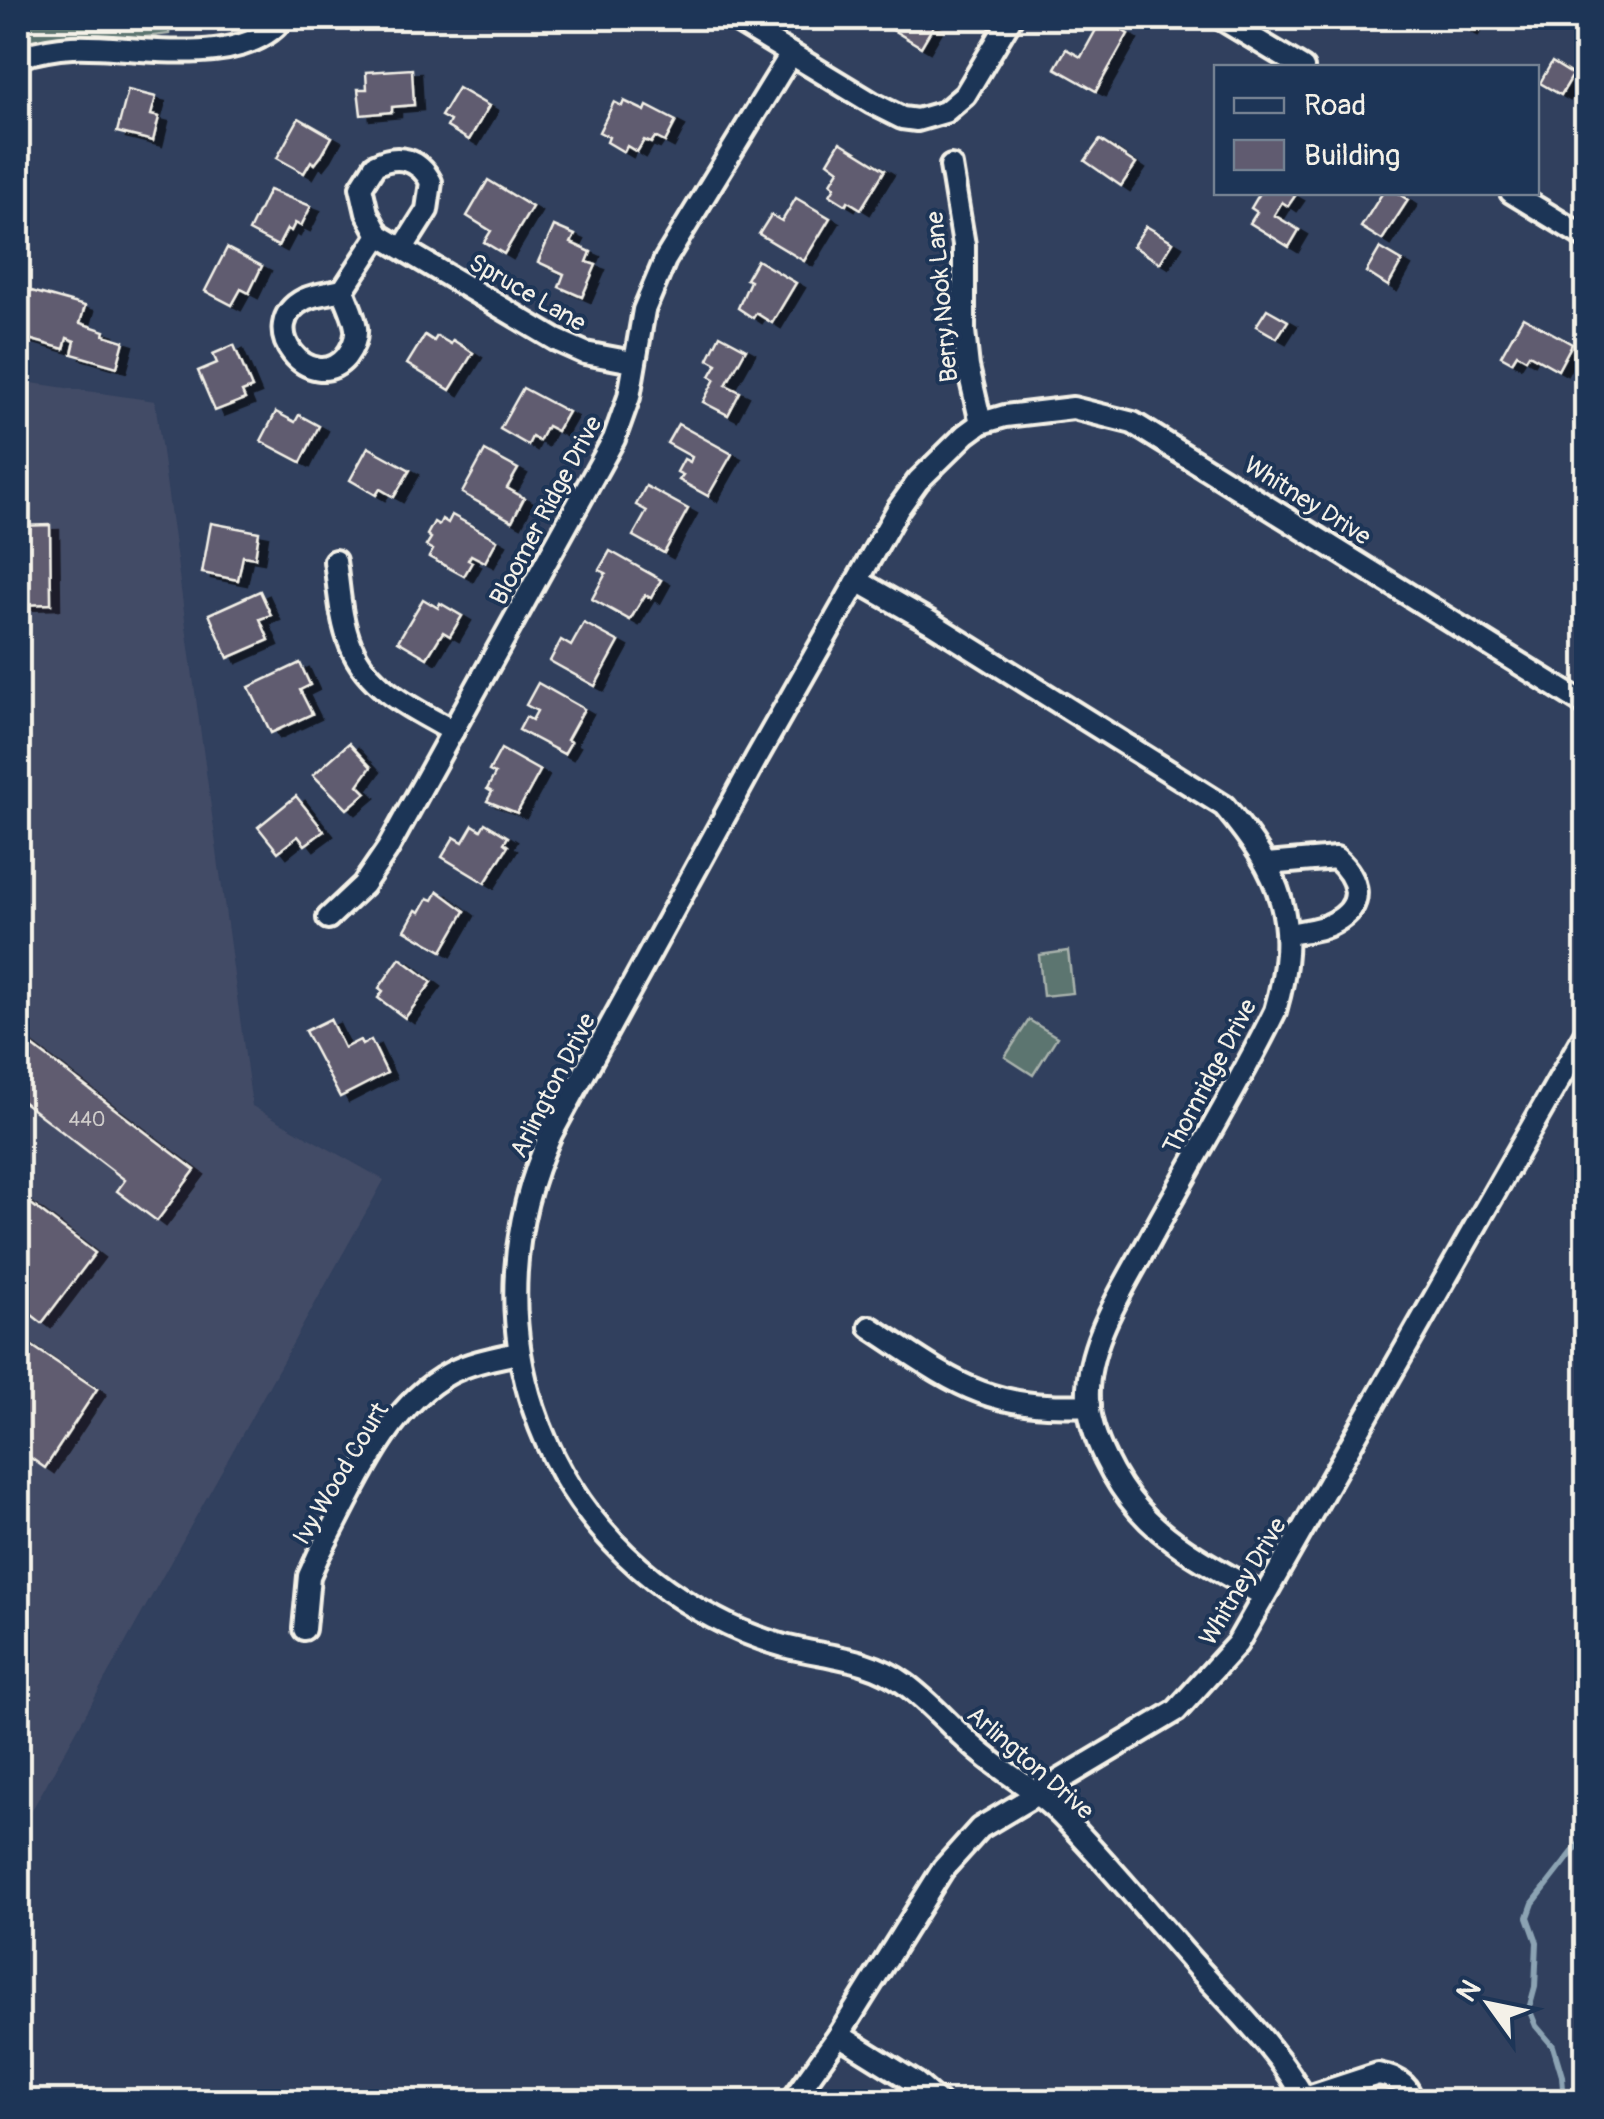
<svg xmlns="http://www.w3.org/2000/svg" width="1604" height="2119" viewBox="0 0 1604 2119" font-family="Pangolin,sans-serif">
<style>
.built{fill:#434b66}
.green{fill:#5c7470;stroke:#a8b2ac;stroke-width:2.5}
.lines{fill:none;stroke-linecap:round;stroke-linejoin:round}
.stream{stroke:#8ca3b3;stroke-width:6}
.building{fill:#605b70;stroke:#f4f1e8;stroke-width:2.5;filter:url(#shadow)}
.minor-casing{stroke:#f4f1e8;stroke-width:28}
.minor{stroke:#1d3557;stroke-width:20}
.labels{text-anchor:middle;stroke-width:8;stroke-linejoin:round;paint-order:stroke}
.number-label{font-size:20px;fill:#cfccca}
.street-label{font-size:25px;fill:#f4f1e8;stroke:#1d3557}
</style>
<defs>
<filter id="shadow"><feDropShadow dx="9" dy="5" stdDeviation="0" flood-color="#0009"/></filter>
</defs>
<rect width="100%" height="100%" fill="#31405e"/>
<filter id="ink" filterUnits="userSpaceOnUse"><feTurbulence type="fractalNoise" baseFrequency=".01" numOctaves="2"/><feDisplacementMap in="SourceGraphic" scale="20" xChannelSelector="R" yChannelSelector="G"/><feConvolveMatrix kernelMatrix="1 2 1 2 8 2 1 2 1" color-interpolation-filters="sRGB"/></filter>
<g filter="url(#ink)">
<path class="built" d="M18,381L155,401L252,1106L384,1180L18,1835Z"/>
<g class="green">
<path d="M18,18H170L169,34L39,51L18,57Z"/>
<path d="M1068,951L1073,993L1043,996L1039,955Z"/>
<path d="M1029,1020L1057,1037L1033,1075L1005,1057Z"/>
</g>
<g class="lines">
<path class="stream" d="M1564,2102L1562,2076L1553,2046L1536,2026L1529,2009L1535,1987L1537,1942L1528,1917L1533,1903L1586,1835"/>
</g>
<g class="building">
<path d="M894,18H927L926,20L934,25L921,47L888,27Z"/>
<path d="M1451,18H1476L1469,30L1450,20Z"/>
<path d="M1102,19L1128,34L1096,91L1055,68L1066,49L1081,57Z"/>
<path d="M1552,62L1573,75L1561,95L1540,83Z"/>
<path d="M412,69L414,105L392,107V112L361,115L358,89H367L366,72Z"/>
<path d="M458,88L489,106L469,140L447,127L450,121L441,116Z"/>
<path d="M128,90L156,97L151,115L159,117L153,141L117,132Z"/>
<path d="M624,101L645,111L647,106L676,121L665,142L655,137L651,143L644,140L637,152L627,146L624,152L607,142L609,137L599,132L614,102L622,106Z"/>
<path d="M299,118L332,137L322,155L315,164L311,161L304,173L277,158Z"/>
<path d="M1100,140L1136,164L1121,186L1085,161Z"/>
<path d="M840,142L885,170L861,209L848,201L846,205L830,195L835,187L831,183L839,170L828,162Z"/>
<path d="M488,180L532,207L504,254L484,242L491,231L467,216Z"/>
<path d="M269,190L311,206L301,226L295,223L291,231L287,229L278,246L249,231Z"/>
<path d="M1288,192L1295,196L1288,206L1282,202L1274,215L1299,230L1289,247L1250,223L1257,212L1251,208L1260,193Z"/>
<path d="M1383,192H1396L1408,200L1382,240L1361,227Z"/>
<path d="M796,198L830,218L804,261L759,234L771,215L782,221Z"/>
<path d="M554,226L575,235L571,243L591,252L587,262L596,265L582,297L559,287L564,274L538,262Z"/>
<path d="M1146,226L1173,242L1160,263L1133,246Z"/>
<path d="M227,248L262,266L249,293L241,289L232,305L205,291Z"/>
<path d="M1380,248L1402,261L1388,286L1366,272Z"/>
<path d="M757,260L796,283L772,323L756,313L753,318L738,308L750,281L746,279Z"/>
<path d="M28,290L85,306L80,323L105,331L104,335L124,341L117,367L72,354L75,341L67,338L64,349L18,336Z"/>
<path d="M1267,309L1288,321L1277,338L1256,326Z"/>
<path d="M1523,317L1572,344L1558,370L1529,354L1526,359L1517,354L1512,362L1501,356Z"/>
<path d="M425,335L434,341L437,336L451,344L453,340L473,353L450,390L407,364Z"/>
<path d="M720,335L746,349L726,385L740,392L728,415L703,402L715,379L710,376L717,364L708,359Z"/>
<path d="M234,345L252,388L242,392L245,399L215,411L198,371L217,363L213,354Z"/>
<path d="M523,388L568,412L557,431L547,426L539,441L532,437L528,445L500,429Z"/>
<path d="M276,412L295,422L299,415L319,426L301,462L261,441Z"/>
<path d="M678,424L732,454L708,496L679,480L683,475L677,472L684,459L690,462L692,457L667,443Z"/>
<path d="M368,447L410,470L394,497L380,489L376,495L350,480Z"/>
<path d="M485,451L518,469L507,488L524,498L512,521L462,493Z"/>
<path d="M646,486L688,509L664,553L633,536L647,511L636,505Z"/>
<path d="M452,515L497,540L485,562L471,555L468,560L472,562L464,576L429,557L433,550L426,546L431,538L427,535L434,522L439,525L442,519L448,523Z"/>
<path d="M211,523L259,532L255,558L243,556L238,580L202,573Z"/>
<path d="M50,525L51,604L18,605V526Z"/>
<path d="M610,551L661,580L651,598L645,595L630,620L592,599L606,573L599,570Z"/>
<path d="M260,591L271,615L260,619L269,640L228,658L209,614Z"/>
<path d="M423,599L438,608L440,603L462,616L450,636L443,632L427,658L398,641Z"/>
<path d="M584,623L619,642L595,686L550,661L561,640L571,646Z"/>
<path d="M300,663L310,685L300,690L312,714L271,733L249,687Z"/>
<path d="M538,683L584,709L567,740L571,742L564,754L519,730L526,717L532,720L537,711L526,705Z"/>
<path d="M349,743L371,767L358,785L366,793L347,809L313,775Z"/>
<path d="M501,749L540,771L517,813L487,801L492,792L487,789L495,774L489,771Z"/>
<path d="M296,796L324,831L305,845L298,836L278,852L258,827Z"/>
<path d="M485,823L508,837L504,843L508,846L485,883L442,857L454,837L463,842L473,825L481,830Z"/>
<path d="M438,891L465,911L442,951L405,930L416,910L420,912L428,898L433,900Z"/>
<path d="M400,958L432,982L405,1018L378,998L383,991L379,988Z"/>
<path d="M330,1019L344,1048L360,1040L362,1045L371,1040L387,1073L340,1097L305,1031Z"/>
<path d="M18,1035L195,1170L157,1221L117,1191L125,1180L18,1098Z"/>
<path d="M18,1194L95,1253L42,1323L18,1304Z"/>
<path d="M23,1340L97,1389L45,1468L18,1449V1349Z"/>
</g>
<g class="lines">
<defs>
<g id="minor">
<path d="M732,18L872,103L902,118L917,120L945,112L965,95L1011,18"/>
<path d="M1220,18L1303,68"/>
<path d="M18,57C35,52 53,48 72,47C131,44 242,72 283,18"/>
<path d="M951,166L964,245V331L968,367L981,423"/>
<path d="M1511,192L1586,238"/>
<path d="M403,248L427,210L431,182C419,159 398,153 375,165L361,187L367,213L379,235L556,340L585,353L633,362"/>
<path d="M343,290C347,302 354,315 356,328C357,338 352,349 346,357C312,397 251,326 305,299C316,294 331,293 343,290L379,235"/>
<path d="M335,561C339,588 340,620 351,646C368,689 415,710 453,731"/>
<path d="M858,581L930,622L1224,806C1282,875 1301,922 1275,1011C1237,1089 1191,1163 1150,1239C1125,1286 1085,1344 1088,1400C1090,1436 1115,1483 1139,1510C1172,1548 1221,1571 1264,1596"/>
<path d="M1267,864L1336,858C1358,878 1367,904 1335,922C1322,930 1303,931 1289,934"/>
<path d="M328,918L363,885L387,850L614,439L629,397L644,310L665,260L791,54"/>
<path d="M870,1327C954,1382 984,1410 1089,1405"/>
<path d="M304,1629L309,1576L318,1556C353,1494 384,1408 450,1373C471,1362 495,1358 518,1353"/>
<path d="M839,2035L916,2083L938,2102"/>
<path d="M1305,2098L1378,2074C1394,2077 1410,2083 1411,2102"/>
<path d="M791,2102L839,2035L943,1869L980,1828L1176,1711L1237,1644L1586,1032"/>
<path d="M1306,2102C1280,2051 1235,2009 1197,1967C1152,1917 1108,1863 1061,1815C1034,1788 1000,1771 972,1745C950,1726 929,1701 905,1684C869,1657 827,1657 784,1646C760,1639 736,1630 714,1618C535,1526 467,1315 551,1134L756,759L898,509L918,481L966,434L981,423L1005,416L1073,408L1133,423L1586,705"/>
</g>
</defs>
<use href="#minor" class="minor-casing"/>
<use href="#minor" class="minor"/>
</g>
</g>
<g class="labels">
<g class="number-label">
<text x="87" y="1126">440</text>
</g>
<g class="street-label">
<text transform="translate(528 292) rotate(30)" y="9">Spruce Lane</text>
<text transform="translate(941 297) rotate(-95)" y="9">Berry Nook Lane</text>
<text transform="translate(1308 500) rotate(32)" y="9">Whitney Drive</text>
<text transform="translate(545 510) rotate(-62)" y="9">Bloomer Ridge Drive</text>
<text transform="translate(1209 1076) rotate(-62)" y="9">Thornridge Drive</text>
<text transform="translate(552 1085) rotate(-63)" y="9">Arlington Drive</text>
<text transform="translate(340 1473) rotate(-59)" y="9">Ivy Wood Court</text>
<text transform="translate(1242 1581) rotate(-59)" y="9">Whitney Drive</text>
<text transform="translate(1031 1762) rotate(41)" y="9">Arlington Drive</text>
</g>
</g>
<rect width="1604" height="2119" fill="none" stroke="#1d3557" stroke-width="60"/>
<rect x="30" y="30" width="1544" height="2059" fill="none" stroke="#f4f1e8" stroke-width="4" filter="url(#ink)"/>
<rect x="1214" y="65" width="325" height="130" fill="#1d3557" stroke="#738091" stroke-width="2.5"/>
<rect x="1234" y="98" width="50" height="15" fill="#1d3557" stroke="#738091" stroke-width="2.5"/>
<text x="1304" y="115" font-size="30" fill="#f4f1e8">Road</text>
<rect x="1234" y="140" width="50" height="30" fill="#605b70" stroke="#738091" stroke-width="2.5"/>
<text x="1304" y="165" font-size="30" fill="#f4f1e8">Building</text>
<g transform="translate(1489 2004) rotate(303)" stroke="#1d3557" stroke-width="8" paint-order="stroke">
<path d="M0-8L18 38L0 25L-18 38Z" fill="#f4f1e8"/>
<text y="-15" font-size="28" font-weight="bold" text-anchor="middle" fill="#f4f1e8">N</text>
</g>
</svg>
